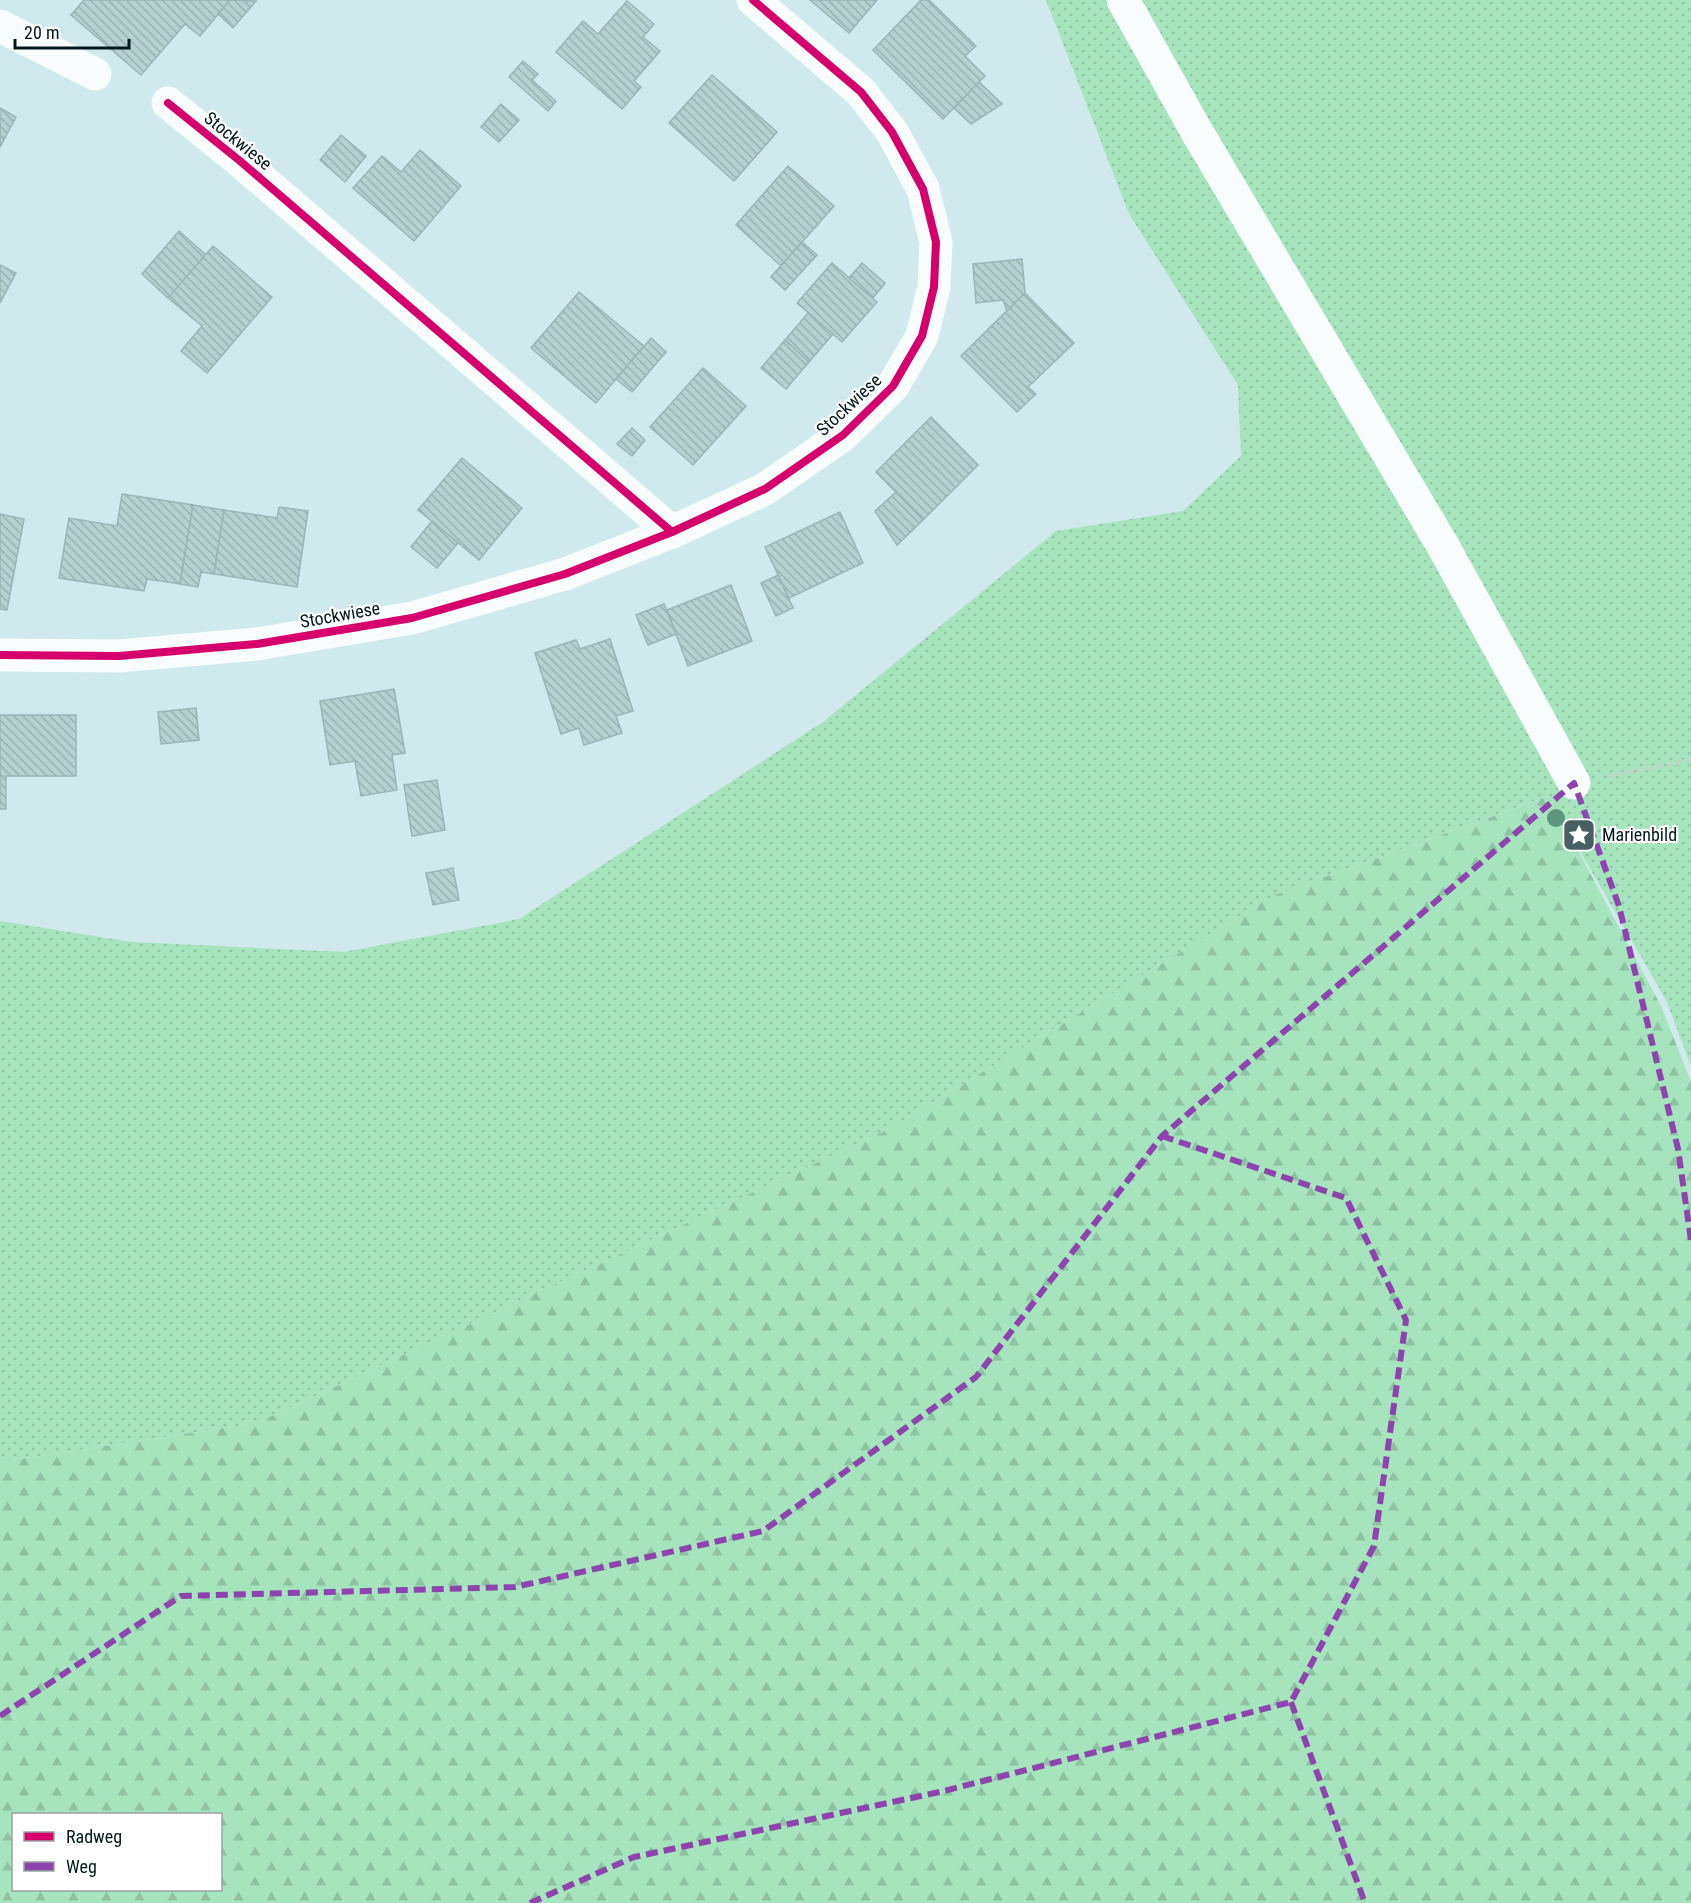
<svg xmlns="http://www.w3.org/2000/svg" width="1691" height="1903" viewBox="0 0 1691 1903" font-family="'Roboto Condensed',sans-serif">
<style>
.grass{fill:url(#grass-dots)}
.forest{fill:url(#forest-firs);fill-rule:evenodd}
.building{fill:url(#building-back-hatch);stroke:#99b5b6;stroke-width:1.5}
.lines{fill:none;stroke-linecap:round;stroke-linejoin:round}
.path{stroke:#c8d0d1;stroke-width:4;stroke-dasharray:3 4.5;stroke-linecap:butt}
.minor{stroke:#f8fcfc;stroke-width:33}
.quiet{stroke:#8e44ad;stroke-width:6;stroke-dasharray:12 6;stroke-linecap:butt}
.cycleway-casing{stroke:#fff;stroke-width:11}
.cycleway{stroke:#d6006c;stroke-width:8}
.tree{fill:#5e957d}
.labels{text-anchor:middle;stroke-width:4.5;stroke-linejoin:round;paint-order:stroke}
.street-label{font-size:18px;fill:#00171b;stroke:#fff}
.poi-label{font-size:18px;fill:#00171b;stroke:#fff;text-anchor:start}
</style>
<defs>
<pattern id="grass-dots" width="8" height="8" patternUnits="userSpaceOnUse" patternTransform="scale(1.5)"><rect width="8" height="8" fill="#a6e4be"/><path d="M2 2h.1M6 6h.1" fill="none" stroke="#8dc3a3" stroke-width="1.8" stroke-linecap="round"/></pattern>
<pattern id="forest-firs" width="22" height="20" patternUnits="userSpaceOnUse" patternTransform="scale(1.5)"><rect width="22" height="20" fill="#a6e4be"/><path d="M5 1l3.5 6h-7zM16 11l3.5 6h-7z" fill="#8dc3a3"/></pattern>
<pattern id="building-back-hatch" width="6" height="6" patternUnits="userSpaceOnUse" patternTransform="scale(1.5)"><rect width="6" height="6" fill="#b4d0d0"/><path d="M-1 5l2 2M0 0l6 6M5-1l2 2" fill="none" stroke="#99b2b2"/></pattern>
</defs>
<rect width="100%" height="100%" fill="#cfe9ed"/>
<path class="grass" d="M1046,0H1691V1066L1666,1000L1548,796L1275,895L887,1130L257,1423L0,1462V921L132,942L344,952L519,919L823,722L1056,531L1183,511L1241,456L1238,385L1129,214Z"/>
<path class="forest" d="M1549,796L1662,1008L1691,1082V1903H0V1462L257,1423L887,1130L1275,895ZM14,1814H220V1890H14Z"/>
<g class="building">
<path d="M84,0H230L200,36L185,24L141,75L71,15Z"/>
<path d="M230,0L256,1L233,28L218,14Z"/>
<path d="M810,0H877L849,33Z"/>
<path d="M921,0H929L976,46L965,56L985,76L943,119L873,50Z"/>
<path d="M627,1L654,24L643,37L660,51L634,81L641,87L622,109L556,52L583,21L598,34Z"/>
<path d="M523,61L538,74L532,80L556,101L548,111L509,77Z"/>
<path d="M712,75L777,132L734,181L669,123Z"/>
<path d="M979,82L1002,104L971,124L954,108Z"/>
<path d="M501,104L519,120L499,142L481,127Z"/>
<path d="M0,108L16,117L0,147Z"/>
<path d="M341,135L366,156L345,182L320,160Z"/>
<path d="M420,150L461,186L414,241L353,188L382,156L401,172Z"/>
<path d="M788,166L834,206L781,266L736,225Z"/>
<path d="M179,231L206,255L168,298L142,274Z"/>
<path d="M802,242L817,255L785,290L771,277Z"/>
<path d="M213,246L272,297L207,373L181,351L202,326L168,298Z"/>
<path d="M1022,259L1025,293L1007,311L1003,300L976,303L973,264Z"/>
<path d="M832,263L877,302L842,342L797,303Z"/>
<path d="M862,263L885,283L873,298L849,278Z"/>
<path d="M0,265L16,273L0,303Z"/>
<path d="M579,292L644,346L596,403L531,348Z"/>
<path d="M1025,293L1074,343L1028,387L1036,394L1017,412L961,356Z"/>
<path d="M808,313L833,334L809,362L785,340Z"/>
<path d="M651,338L666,352L632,392L616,379Z"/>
<path d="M785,340L809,362L786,389L761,368Z"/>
<path d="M703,368L746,406L693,465L650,427Z"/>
<path d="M931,417L978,465L923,520L876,472Z"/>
<path d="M632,428L645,440L632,456L617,444Z"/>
<path d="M462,458L522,508L479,560L418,510Z"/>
<path d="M896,492L923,520L897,545L875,511Z"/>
<path d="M122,494L193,505L180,584L147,579L144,591L59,578L69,518L117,526Z"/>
<path d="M193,505L224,510L214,574L201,572L198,587L180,584Z"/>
<path d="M279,507L308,511L297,587L214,574L224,510L277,518Z"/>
<path d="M840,512L863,563L789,598L765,547Z"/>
<path d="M0,514L24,519L7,610L0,609Z"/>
<path d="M432,521L458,543L437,568L411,547Z"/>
<path d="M778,575L793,608L776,616L761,583Z"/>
<path d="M731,585L752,641L688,666L667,610Z"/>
<path d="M664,604L676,634L648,645L636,615Z"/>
<path d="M610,639L633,711L616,716L622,733L584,745L579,728L561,734L535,653L576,640L580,649Z"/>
<path d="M394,689L405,753L392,755L397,790L361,796L355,761L330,765L320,701Z"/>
<path d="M196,708L199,740L161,744L158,712Z"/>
<path d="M0,715H76V776H6V809H0Z"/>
<path d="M437,780L445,830L412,836L404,785Z"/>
<path d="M453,868L459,900L433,905L426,873Z"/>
</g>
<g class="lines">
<path class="path" d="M1609,776L1691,760"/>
<g class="minor">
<path d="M1123,0L1197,132L1443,546L1574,783"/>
<path d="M0,26L95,74"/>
<path d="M168,103L240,161L672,532"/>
<path d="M0,655L119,656L257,644L412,618L565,574L672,532L765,489L843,435L893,386L922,336L934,287L936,242L923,189L892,132L861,92L753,0"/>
</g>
<g class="quiet">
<path d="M1291,1702L1365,1903"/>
<path d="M0,1716L181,1596L515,1587L763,1531L976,1377L1162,1136L1574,783L1619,906L1678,1149L1691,1240"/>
<path d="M530,1903L634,1857L944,1791L1291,1702L1374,1546L1406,1320L1346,1198L1162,1136"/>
</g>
<defs>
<g id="cycleway">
<path d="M168,103L240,161L672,532"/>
<path d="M0,655L119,656L257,644L412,618L565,574L672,532L765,489L843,435L893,386L922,336L934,287L936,242L923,189L892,132L861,92L753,0"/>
</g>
</defs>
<use href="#cycleway" class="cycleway-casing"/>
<use href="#cycleway" class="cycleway"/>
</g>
<circle class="tree" cx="1556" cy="818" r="9"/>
<defs>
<symbol id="sight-square" viewBox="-11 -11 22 22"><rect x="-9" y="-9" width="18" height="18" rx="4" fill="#486064" stroke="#fff"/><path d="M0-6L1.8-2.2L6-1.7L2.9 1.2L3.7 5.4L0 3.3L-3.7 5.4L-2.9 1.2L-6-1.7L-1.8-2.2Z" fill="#fff"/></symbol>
</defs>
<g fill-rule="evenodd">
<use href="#sight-square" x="1560" y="816" width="38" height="38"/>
</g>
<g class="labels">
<g class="street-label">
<text transform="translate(238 141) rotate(39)" y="6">Stockwiese</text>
<text transform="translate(849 405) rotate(-43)" y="6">Stockwiese</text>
<text transform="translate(340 615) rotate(-10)" y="6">Stockwiese</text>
</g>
<g class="poi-label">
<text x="1602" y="841">Marienbild</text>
</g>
</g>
<rect x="12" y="1813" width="210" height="78" fill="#ffffff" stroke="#99a2a4" stroke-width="1.5"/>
<rect x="24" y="1832" width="30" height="9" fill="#d6006c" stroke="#99a2a4" stroke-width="1.5"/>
<text x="66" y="1843" font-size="18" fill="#00171b">Radweg</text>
<rect x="24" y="1862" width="30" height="9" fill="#8e44ad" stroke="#99a2a4" stroke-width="1.5"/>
<text x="66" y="1873" font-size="18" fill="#00171b">Weg</text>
<path d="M15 39v9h114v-9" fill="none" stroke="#00171b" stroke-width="3"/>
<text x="24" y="39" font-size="18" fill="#00171b" stroke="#ffffff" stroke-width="4.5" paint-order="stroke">20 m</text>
</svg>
